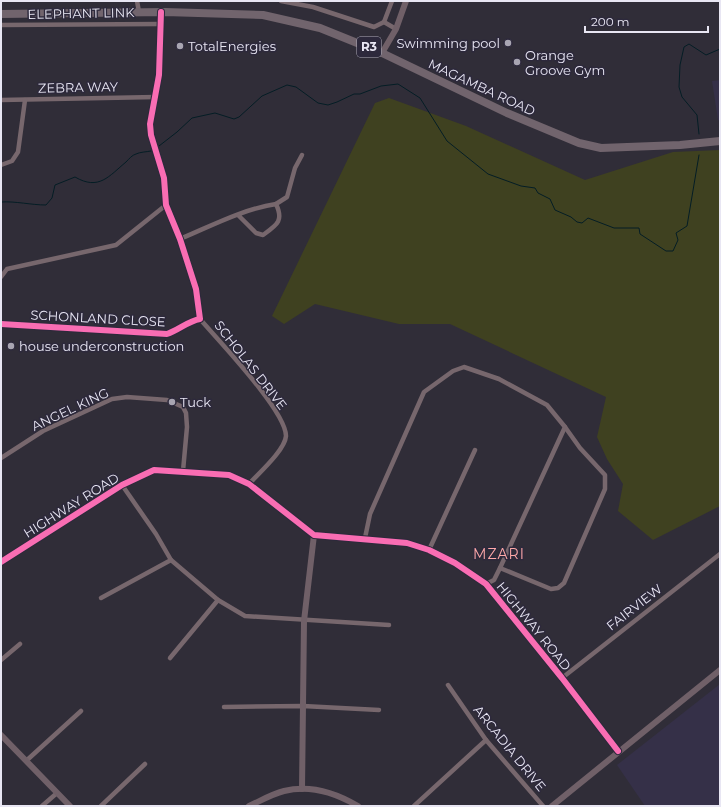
<svg xmlns="http://www.w3.org/2000/svg" width="721" height="807" viewBox="0 0 721 807" font-family="Montserrat,sans-serif">
<style>
.built{fill:#353048}
.green{fill:#3f4120}
.lines{fill:none;stroke-linecap:round;stroke-linejoin:round}
.stream{stroke:#041d25;stroke-width:1}
.street{stroke:#77676d;stroke-width:4.5}
.secondary{stroke:#706068;stroke-width:6}
.highway{stroke:#71646d;stroke-width:8}
.cycleway-casing{stroke:#2d293c;stroke-width:8}
.cycleway{stroke:#f96db3;stroke-width:6}
.poi-dot{fill:#a8a5b2;stroke:#2d293c;stroke-width:1.5}
.labels{text-anchor:middle;stroke-width:3;stroke-linejoin:round;paint-order:stroke}
.shield{fill:#2d293c;stroke:#b0adbc;stroke-width:1}
.shield-label{font-size:12px;font-weight:bold;fill:#e8e6f3}
.street-label{font-size:13px;fill:#e8e6f3;stroke:#2d293c}
.poi-label{font-size:13px;fill:#e8e6f3;stroke:#2d293c;text-anchor:start}
.neighbourhood-label{font-size:14px;letter-spacing:1px;fill:#fea9a8;stroke:#2d293c}
</style>
<rect width="100%" height="100%" fill="#302d38"/>
<g class="built">
<path d="M720,80V121L718,120L712,81Z"/>
<path d="M720,684V806H645L617,765Z"/>
</g>
<path class="green" d="M389,98L466,126L585,180L673,152L720,150V506L653,540L618,511L623,484L607,459L597,437L606,397L450,324H399L315,304L284,324L272,316L375,103Z"/>
<g class="lines">
<g class="stream">
<path d="M699,134L697,115L682,97L679,87L680,65L684,47L689,44L706,55L720,49"/>
<path d="M159,146L177,132L192,118L215,113L234,119L239,117L262,96L287,85L296,87L318,103L328,105L337,102L354,94H360L381,86L398,84L420,98L447,141L488,174L521,186L535,188L538,193L550,199L555,210L571,217L577,222L582,223L588,218L614,228H639L640,234L666,251H673L678,240L676,233L687,226L699,155"/>
<path d="M1,202C16,201 31,205 46,205L52,198L55,185L75,177C99,191 109,176 126,162C129,159 132,155 136,154C140,152 146,152 151,151"/>
</g>
<g class="street">
<path d="M137,1L139,12"/>
<path d="M281,1L313,7L374,27L384,22L396,29"/>
<path d="M384,22L392,1"/>
<path d="M1,25L161,24"/>
<path d="M1,100L156,97"/>
<path d="M1,165L12,161L18,152L25,100"/>
<path d="M276,204L287,197L295,168L302,155"/>
<path d="M180,239C211,226 243,209 276,204C284,221 277,225 263,235L256,233L238,215"/>
<path d="M1,277L7,269L116,245L166,205"/>
<path d="M200,319C218,340 286,411 286,436C285,450 259,473 249,484"/>
<path d="M1,324L167,334C179,330 188,321 200,319L196,289L180,239L166,205L164,178L151,135L150,124L159,75L161,12"/>
<path d="M1,458L43,431L112,399L127,397L167,400L183,407L186,413L187,427L183,471"/>
<path d="M122,485L156,534L171,560L218,600L245,616L389,625"/>
<path d="M365,538L370,514L424,392L453,371L464,367L499,379L547,405L565,427L500,568L494,580L486,584"/>
<path d="M429,550L475,450"/>
<path d="M500,568L551,589L558,588L564,583L605,489V475L580,448L565,427"/>
<path d="M101,598L171,560"/>
<path d="M170,658L218,600"/>
<path d="M1,660L20,644"/>
<path d="M562,678L720,554"/>
<path d="M448,685L486,740L543,806"/>
<path d="M224,707L303,706L379,710"/>
<path d="M26,761L81,711"/>
<path d="M42,806L57,793"/>
<path d="M101,806L145,764"/>
<path d="M414,806L486,740"/>
</g>
<g class="secondary">
<path d="M382,53L396,29L406,1"/>
<path d="M1,562L122,485L154,470L229,475L249,484L314,535L407,543L429,550L455,563L486,584L562,678L618,751"/>
<path d="M1,735L70,806"/>
<path d="M302,789L304,621L314,535"/>
<path d="M249,806C260,801 272,794 284,791C311,784 336,793 358,806"/>
<path d="M552,806L720,670"/>
</g>
<path class="highway" d="M1,14L165,12L263,15L320,28L382,53L507,113L579,143L601,148L680,145L720,141"/>
<defs>
<g id="cycleway">
<path d="M1,324L167,334C179,330 188,321 200,319L196,289L180,239L166,205L164,178L151,135L150,124L159,75L161,12"/>
<path d="M1,562L122,485L154,470L229,475L249,484L314,535L407,543L429,550L455,563L486,584L562,678L618,751"/>
</g>
</defs>
<use href="#cycleway" class="cycleway-casing"/>
<use href="#cycleway" class="cycleway"/>
</g>
<g class="poi-dot">
<circle cx="508" cy="43" r="4"/>
<circle cx="180" cy="46" r="4"/>
<circle cx="517" cy="62" r="4"/>
<circle cx="11" cy="346" r="4"/>
<circle cx="172" cy="402" r="4"/>
</g>
<g class="labels">
<rect class="shield" x="357" y="37" width="24" height="20" rx="3"/>
<g class="shield-label">
<text x="369" y="51">R3</text>
</g>
<g class="street-label">
<text transform="translate(81 13) rotate(-1)" y="5">ELEPHANT LINK</text>
<text transform="translate(78 87) rotate(-1)" y="5">ZEBRA WAY</text>
<text transform="translate(482 87) rotate(25)" y="5">MAGAMBA ROAD</text>
<text transform="translate(98 318) rotate(3)" y="5">SCHONLAND CLOSE</text>
<text transform="translate(251 365) rotate(52)" y="5">SCHOLAS DRIVE</text>
<text transform="translate(70 409) rotate(-25)" y="5">ANGEL KING</text>
<text transform="translate(71 505) rotate(-32)" y="5">HIGHWAY ROAD</text>
<text transform="translate(634 607) rotate(-38)" y="5">FAIRVIEW</text>
<text transform="translate(534 626) rotate(51)" y="5">HIGHWAY ROAD</text>
<text transform="translate(510 748) rotate(51)" y="5">ARCADIA DRIVE</text>
</g>
<g class="poi-label">
<text x="500" y="48" text-anchor="end">Swimming pool</text>
<text x="188" y="51">TotalEnergies</text>
<text x="525" y="60">Orange<tspan x="525" dy="15">Groove Gym</tspan></text>
<text x="19" y="351">house underconstruction</text>
<text x="180" y="407">Tuck</text>
</g>
<g class="neighbourhood-label">
<text x="499" y="559">MZARI</text>
</g>
</g>
<rect width="721" height="807" fill="none" stroke="#e8e6f3" stroke-width="4"/>
<path d="M585 26v6h123v-6" fill="none" stroke="#e8e6f3" stroke-width="2"/>
<text x="591" y="26" font-size="12" fill="#e8e6f3" stroke="#2d293c" stroke-width="3" paint-order="stroke">200 m</text>
</svg>
